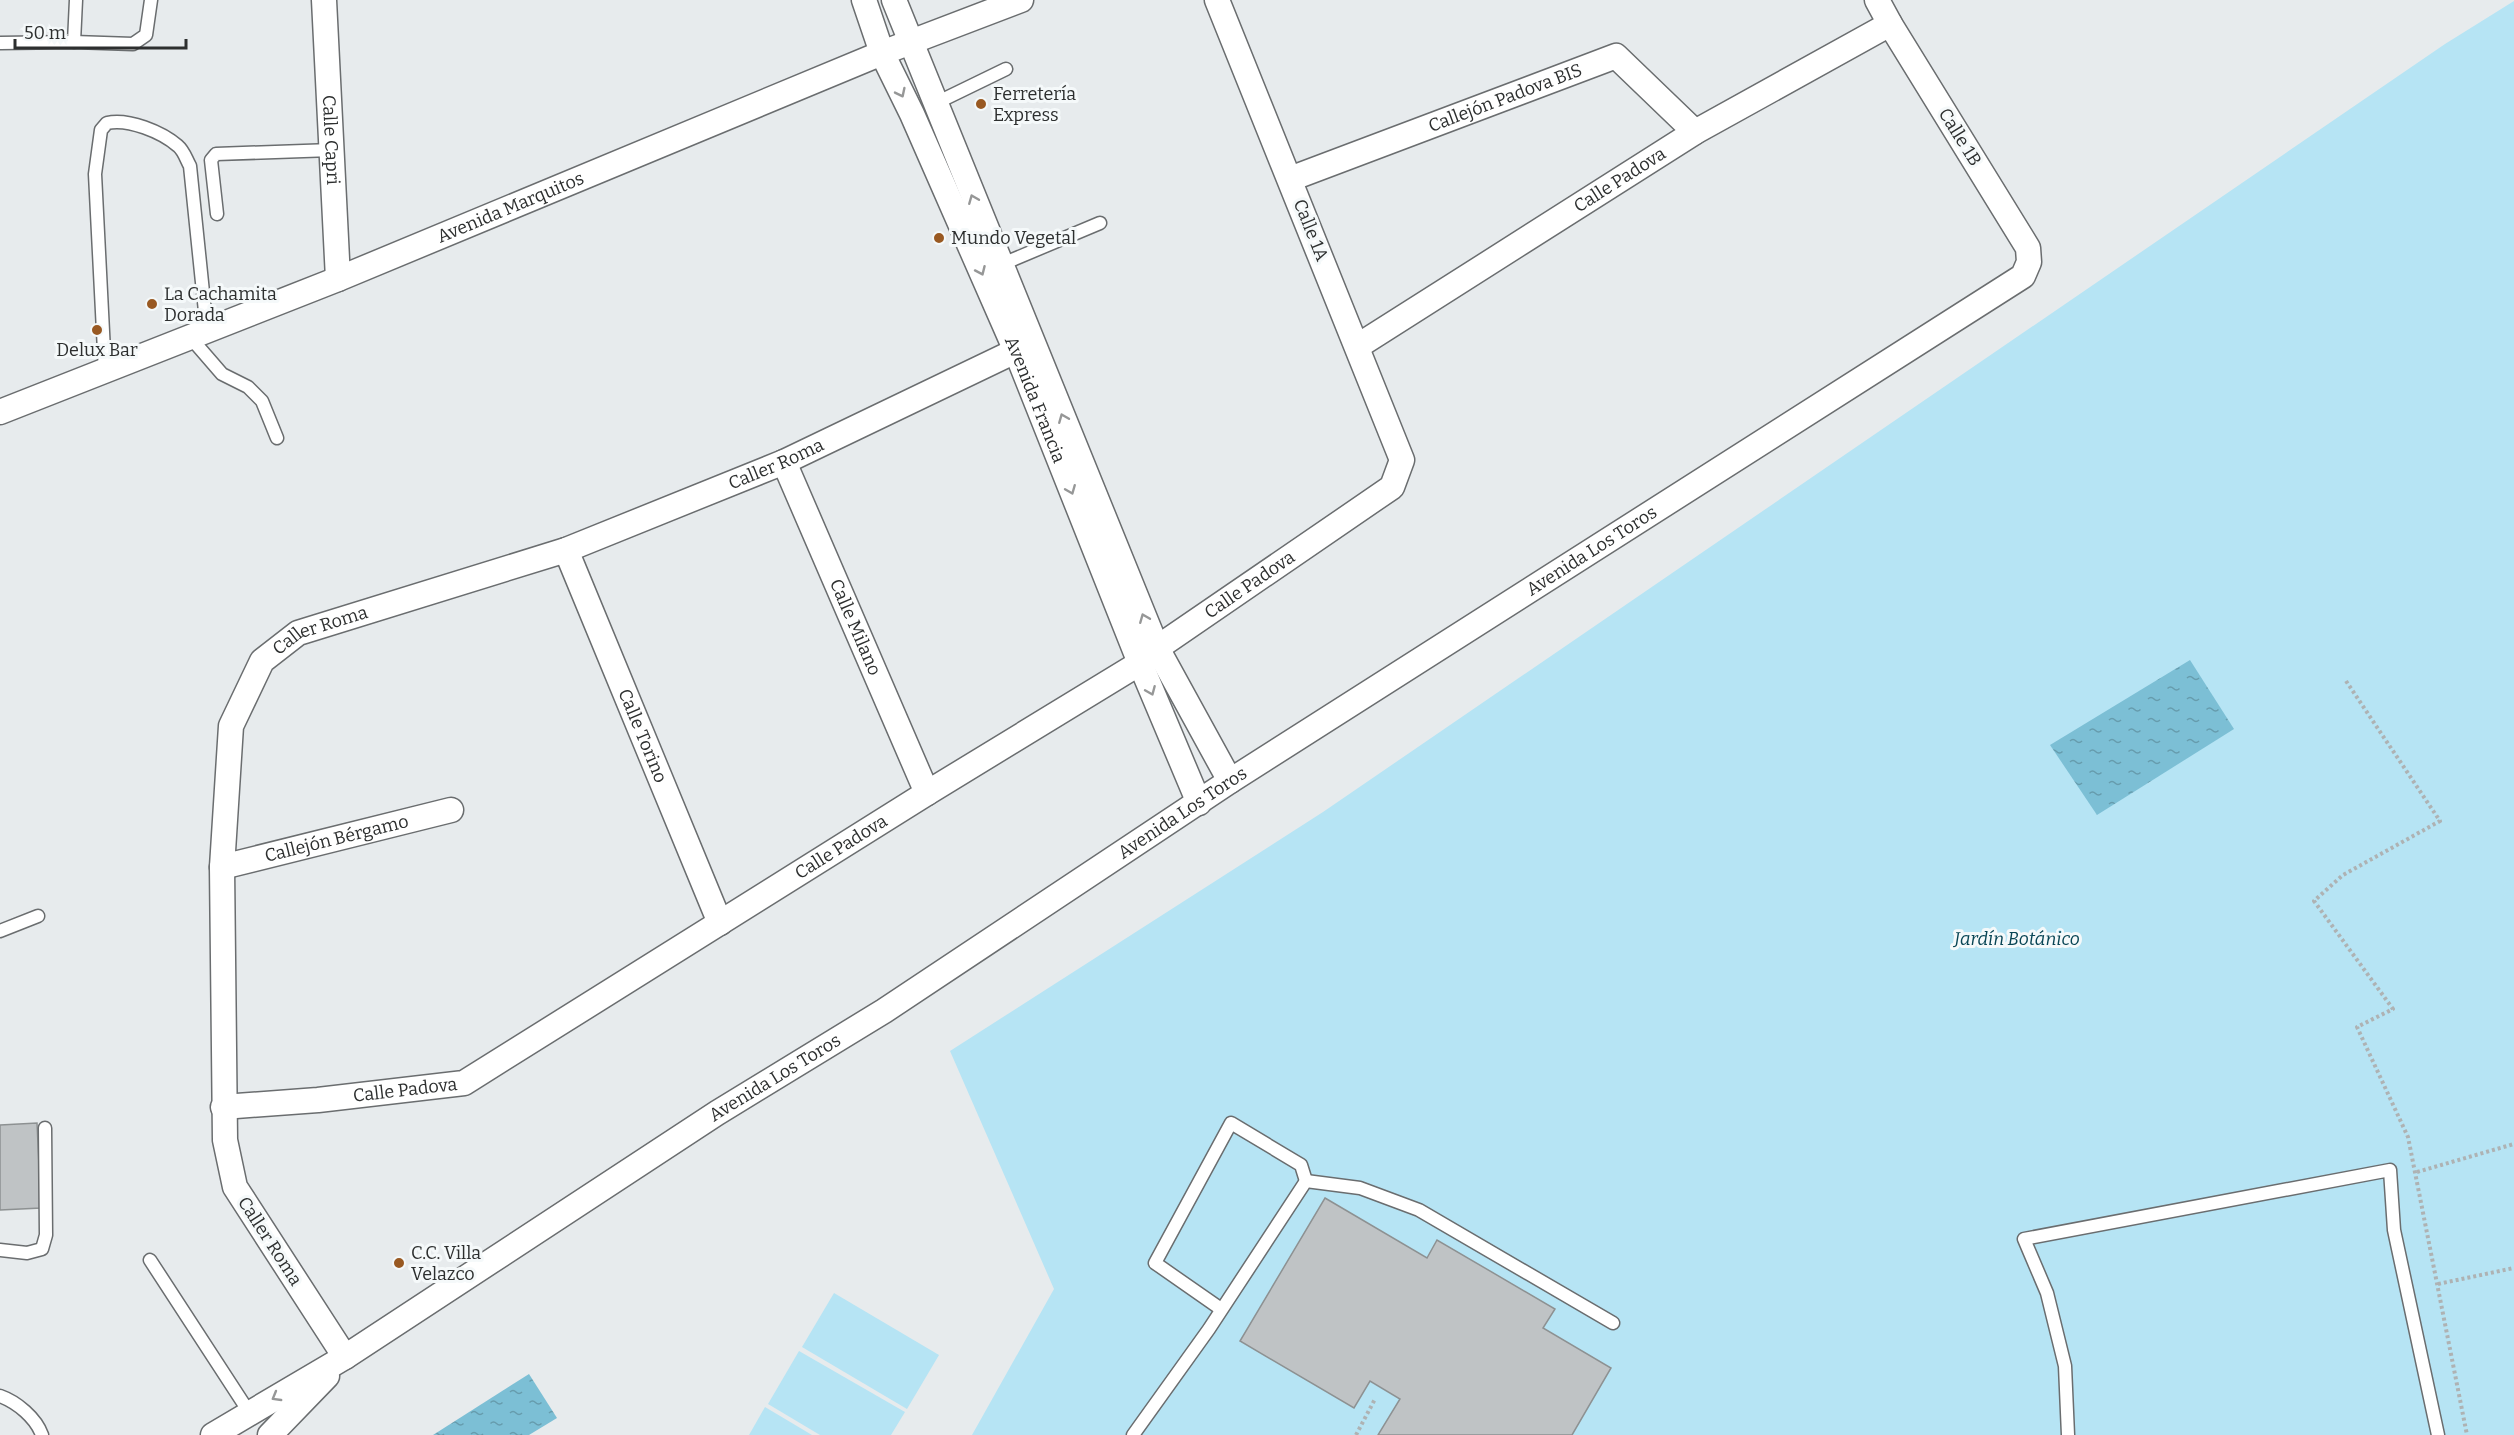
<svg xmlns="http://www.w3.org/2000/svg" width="2514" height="1435" viewBox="0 0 2514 1435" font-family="Bitter,serif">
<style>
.green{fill:#b6e4f4}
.water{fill:url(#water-ripples)}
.building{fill:#bfc3c5;stroke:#8d9192;stroke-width:1.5}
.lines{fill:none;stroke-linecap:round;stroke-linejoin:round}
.lane-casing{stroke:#6a6d6f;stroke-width:15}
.street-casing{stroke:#6a6d6f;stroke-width:27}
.path{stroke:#aeb2b3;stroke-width:4;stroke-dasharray:3 3;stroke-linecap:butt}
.lane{stroke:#fff;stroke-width:12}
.street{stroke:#fff;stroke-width:24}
.oneway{stroke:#969797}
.poi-dot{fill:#995922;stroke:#f5f9fa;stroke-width:2}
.labels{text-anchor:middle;stroke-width:6;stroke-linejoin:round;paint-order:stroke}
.poi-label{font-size:18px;fill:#2d2f2f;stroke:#f5f9fa;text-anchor:start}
.street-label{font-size:18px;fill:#2d2f2f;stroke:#f5f9fa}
.park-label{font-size:18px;font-style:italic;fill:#074454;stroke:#f5f9fa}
</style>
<defs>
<pattern id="water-ripples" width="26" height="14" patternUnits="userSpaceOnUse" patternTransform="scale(1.5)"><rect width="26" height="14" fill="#7cbfd5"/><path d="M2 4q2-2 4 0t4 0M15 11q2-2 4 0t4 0" fill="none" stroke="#669cad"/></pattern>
</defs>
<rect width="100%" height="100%" fill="#e7ebed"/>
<g class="green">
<path d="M2514,1V1435H972L1054,1289L950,1051L1323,812L2445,44Z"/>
<path d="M834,1293L939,1355L907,1409L802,1347Z"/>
<path d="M799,1351L905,1412L891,1435H820L768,1404Z"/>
<path d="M765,1407L812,1435H749Z"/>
</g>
<g class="water">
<path d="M2190,660L2234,729L2097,815L2050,745Z"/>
<path d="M529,1374L557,1418L529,1435H433Z"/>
</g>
<g class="building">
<path d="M37,1123L41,1208L0,1210V1125Z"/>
<path d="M1325,1198L1427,1258L1437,1240L1555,1309L1543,1328L1611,1368L1572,1435H1378L1400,1399L1370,1381L1354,1408L1240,1341Z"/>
</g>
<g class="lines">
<defs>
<g id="lane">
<path d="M74,42L76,0"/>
<path d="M0,43L74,42L133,44L146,35L151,0"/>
<path d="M934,104L1006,69"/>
<path d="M217,214L211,160L216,154L332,150"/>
<path d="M1000,265L1100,223"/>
<path d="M190,337L222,374L248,387L262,401L277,438"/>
<path d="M105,371L95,174L101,130L107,123C128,118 162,132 178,146C184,151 186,159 190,166L207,331"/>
<path d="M0,931L38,916"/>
<path d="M0,1250L27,1253L42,1249L46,1235L45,1128"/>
<path d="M150,1260L249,1412"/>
<path d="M1221,1309L1155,1263L1231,1123L1301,1165L1306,1181"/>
<path d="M0,1396C17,1402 36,1418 42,1435"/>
<path d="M1133,1435L1209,1329L1306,1181L1360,1188L1419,1210L1613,1323"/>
<path d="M2068,1435L2065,1366L2047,1293L2024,1239L2390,1170L2394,1230L2438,1435"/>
</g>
<g id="street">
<path id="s1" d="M324,0L338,279"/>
<path id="s2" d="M864,0L882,53L912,114L1016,351L1140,663L1199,803"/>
<path d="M894,0L1157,648L1230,781"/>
<path id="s3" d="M1290,179L1616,56L1695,132"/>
<path id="s4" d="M1358,346L1695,132L1890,24"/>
<path id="s5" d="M0,412L338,279L882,53L1021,0"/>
<path id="s6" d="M784,462L927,793"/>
<path id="s7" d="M566,550L720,923"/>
<path id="s8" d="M222,867L451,810"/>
<path id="s9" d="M223,1107L318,1100L464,1083L927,793L1140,663L1157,648L1392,487L1402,460L1217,0"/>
<path id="s10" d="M345,1357L235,1187L225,1140L222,867L231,726L262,661L298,633L566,550L784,462L1032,343"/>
<path id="s11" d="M213,1435L345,1357L717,1113L884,1011L1230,781L2023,276L2029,262L2028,248L1890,24L1877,0"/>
<path d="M270,1435L327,1376"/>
</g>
</defs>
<use href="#lane" class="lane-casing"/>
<use href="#street" class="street-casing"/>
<g class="path">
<path d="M2346,681L2440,821L2343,875L2314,901L2393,1009L2357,1027L2408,1137L2467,1435"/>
<path d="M2417,1172L2514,1144"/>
<path d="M2438,1284L2514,1268"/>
<path d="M1356,1435L1375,1399"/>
</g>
<use href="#lane" class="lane"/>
<use href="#street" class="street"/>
</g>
<defs><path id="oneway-chevron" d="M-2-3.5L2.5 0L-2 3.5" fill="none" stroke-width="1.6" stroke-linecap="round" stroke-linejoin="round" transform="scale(1.5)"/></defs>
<g class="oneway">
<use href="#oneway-chevron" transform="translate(901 93) rotate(64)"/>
<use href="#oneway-chevron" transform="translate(973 199) rotate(-112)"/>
<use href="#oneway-chevron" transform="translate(981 271) rotate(66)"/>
<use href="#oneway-chevron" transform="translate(1063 418) rotate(-112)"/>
<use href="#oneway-chevron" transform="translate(1071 490) rotate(68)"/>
<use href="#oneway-chevron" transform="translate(1144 618) rotate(-112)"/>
<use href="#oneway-chevron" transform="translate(1151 691) rotate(67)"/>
<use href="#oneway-chevron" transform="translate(276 1397) rotate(150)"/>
</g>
<g class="poi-dot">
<circle cx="981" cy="104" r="6"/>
<circle cx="939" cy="238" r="6"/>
<circle cx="152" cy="304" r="6"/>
<circle cx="97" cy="330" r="6"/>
<circle cx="399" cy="1263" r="6"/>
</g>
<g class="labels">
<g class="poi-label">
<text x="993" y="100">Ferretería<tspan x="993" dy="21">Express</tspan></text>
<text x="951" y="244">Mundo Vegetal</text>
<text x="164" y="300">La Cachamita<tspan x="164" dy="21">Dorada</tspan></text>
<text x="97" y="356" text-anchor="middle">Delux Bar</text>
<text x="411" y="1259">C.C. Villa<tspan x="411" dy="21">Velazco</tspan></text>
</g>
<g class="street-label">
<text dy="6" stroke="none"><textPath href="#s3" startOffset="230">Callejón Padova BIS</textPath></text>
<text transform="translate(1960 137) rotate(58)" y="6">Calle 1B</text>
<text dy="6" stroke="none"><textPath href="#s1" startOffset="140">Calle Capri</textPath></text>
<text dy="6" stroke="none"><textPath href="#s4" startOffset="310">Calle Padova</textPath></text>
<text dy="6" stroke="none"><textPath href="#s5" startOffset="550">Avenida Marquitos</textPath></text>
<text transform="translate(1311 230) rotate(68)" y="6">Calle 1A</text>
<text dy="6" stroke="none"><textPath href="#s2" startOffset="435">Avenida Francia</textPath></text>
<text dy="6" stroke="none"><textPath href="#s10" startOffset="1290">Caller Roma</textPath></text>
<text dy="6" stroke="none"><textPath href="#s11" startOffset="1638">Avenida Los Toros</textPath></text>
<text dy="6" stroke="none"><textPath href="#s9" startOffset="1173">Calle Padova</textPath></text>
<text dy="6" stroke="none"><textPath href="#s6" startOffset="180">Calle Milano</textPath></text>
<text dy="6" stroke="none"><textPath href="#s10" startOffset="804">Caller Roma</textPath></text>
<text dy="6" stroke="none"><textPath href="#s7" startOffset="201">Calle Torino</textPath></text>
<text dy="6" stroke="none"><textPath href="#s11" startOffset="1152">Avenida Los Toros</textPath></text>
<text dy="6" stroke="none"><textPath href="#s8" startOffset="118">Callejón Bérgamo</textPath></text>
<text dy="6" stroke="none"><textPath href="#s9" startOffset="687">Calle Padova</textPath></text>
<text dy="6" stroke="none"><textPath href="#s11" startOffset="666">Avenida Los Toros</textPath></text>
<text dy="6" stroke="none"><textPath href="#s9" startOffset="183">Calle Padova</textPath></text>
<text transform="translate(270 1241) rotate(57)" y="6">Caller Roma</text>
</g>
<g class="park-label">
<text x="2017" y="945">Jardín Botánico</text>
</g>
</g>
<path d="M15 39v9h171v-9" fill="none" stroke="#2d2f2f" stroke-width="3"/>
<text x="24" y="39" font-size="18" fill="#2d2f2f" stroke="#f5f9fa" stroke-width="4.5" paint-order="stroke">50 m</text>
</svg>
